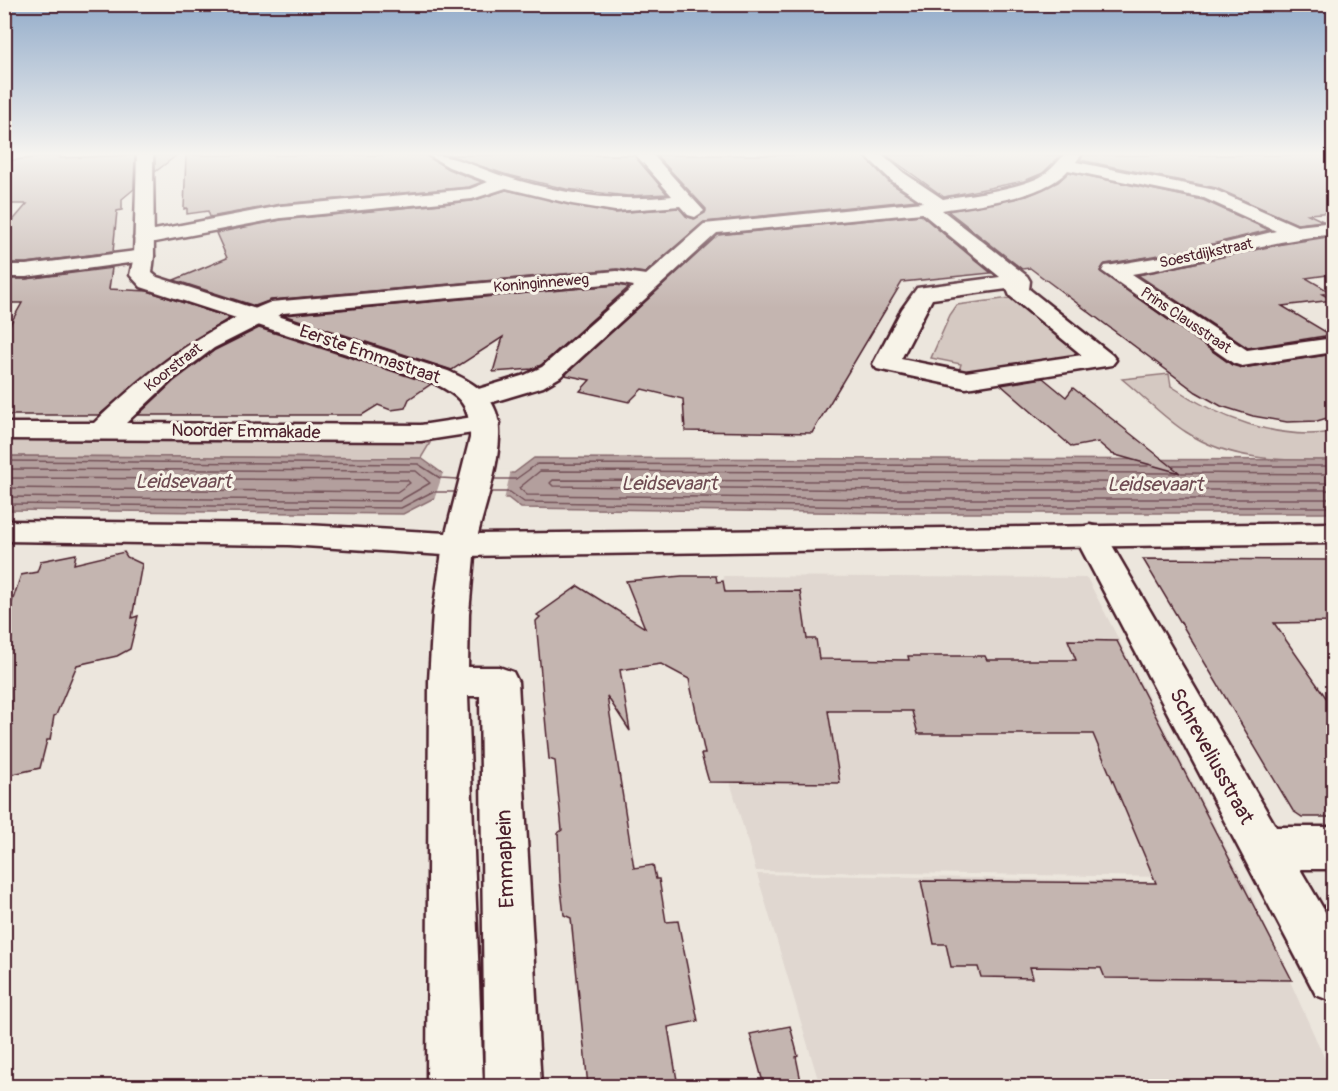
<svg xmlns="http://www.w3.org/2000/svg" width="1338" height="1091" viewBox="0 0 1338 1091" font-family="Pangolin,sans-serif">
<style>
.built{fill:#e0d7d0}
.green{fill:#d5c9c2;stroke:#907476;stroke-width:1.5}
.water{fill:#b39f9d;stroke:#896c6f;stroke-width:1.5}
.pier{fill:#ece6dd}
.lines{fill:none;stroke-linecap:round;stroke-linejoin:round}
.shore{stroke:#745259;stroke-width:1.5}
.building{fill:#c4b5b0;stroke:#4a1f2b;stroke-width:1.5}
.street-casing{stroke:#4a1f2b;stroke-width:5}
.secondary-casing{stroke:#4a1f2b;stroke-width:5}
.street{fill:#f7f3e8;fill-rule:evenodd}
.secondary{fill:#f7f3e8;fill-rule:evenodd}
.labels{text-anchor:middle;stroke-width:6;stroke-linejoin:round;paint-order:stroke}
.far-street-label{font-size:15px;fill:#4a1f2b;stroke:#f7f3e8}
.street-label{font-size:18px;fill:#4a1f2b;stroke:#f7f3e8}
.water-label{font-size:20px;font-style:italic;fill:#6f4c53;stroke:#f7f3e8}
.near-street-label{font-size:21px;fill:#4a1f2b;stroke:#f7f3e8}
</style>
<rect width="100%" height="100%" fill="#ece6dd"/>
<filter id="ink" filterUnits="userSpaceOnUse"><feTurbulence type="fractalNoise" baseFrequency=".0167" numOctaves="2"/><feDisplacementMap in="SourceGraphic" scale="12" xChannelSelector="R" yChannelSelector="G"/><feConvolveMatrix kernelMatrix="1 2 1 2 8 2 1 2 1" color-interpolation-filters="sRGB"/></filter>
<g filter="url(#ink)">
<g class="built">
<path d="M723,576L1087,578L1242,878L756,871L688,637L732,636Z"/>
<path d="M757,874L1246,883L1333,1077V1086H820Z"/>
</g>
<g class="green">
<path d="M1018,297L1079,348L1078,356L958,374L961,364L931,358L950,315L957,305Z"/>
<path d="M1169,374L1171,386C1217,417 1277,441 1333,432V460C1284,461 1230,461 1186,432C1164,418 1143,396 1122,379Z"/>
<path d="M4,440L379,441L430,443L421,458L5,456Z"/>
</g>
<path class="water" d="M5,456L421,458L442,473H514L534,458L1334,460L1333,513H886L521,508L508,498H434L403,514L5,510Z"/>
<path class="pier" d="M444,470H511L504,500H434Z"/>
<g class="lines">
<g class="shore">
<path d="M4,461L418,464L440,478L458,479"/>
<path d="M1173,466H1334"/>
<path d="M4,469L416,471L430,483L399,501L4,497"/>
<path d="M1176,473L540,471L519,488L527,495L886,499H1334"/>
<path d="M1181,473L1334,474"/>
<path d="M4,478L407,480L410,483L397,492L4,488"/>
<path d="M494,479H516L537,464L1148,466"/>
<path d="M1334,483L553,480L550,483L553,486L886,490H1334"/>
<path d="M491,492H510L524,502L886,507H1334"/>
<path d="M4,504L401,508L432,492H455"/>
</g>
</g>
<g class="building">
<path d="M61,155L60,158L135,155L134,189L122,199V210L117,211L113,252L26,263H4V231L27,204H4V161Z"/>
<path d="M155,155H177L155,172Z"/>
<path d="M186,155H426L448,169L482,182L469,187L281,204L210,217L208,211L187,214V208L184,209Z"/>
<path d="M448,155H634L667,194L628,196L566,189L504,174Z"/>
<path d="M656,155H863L890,183L917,200L704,222L645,273L617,269L271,300L255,306L174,280L227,258L216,233L281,220L472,201L506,190L615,213L679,208L686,216L694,219L705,213L706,209Z"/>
<path d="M886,155H1061L1043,173L1024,181L944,197Z"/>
<path d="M1083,155H1334V212L1308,214L1323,221L1297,224L1216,188L1080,160Z"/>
<path d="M1069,172L1203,200L1269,230L1184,251L1105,264L1100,271L1232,365L1242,368L1334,354V416L1317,421L1287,422L1253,416L1221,406L1196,392L1030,268L1022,269L948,211L1027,196L1058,182Z"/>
<path d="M921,215L991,273L902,282L812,433L685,431L683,399L642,389L629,402L580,391L590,380L565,375L718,235Z"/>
<path d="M1334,236V274L1306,278L1332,293L1322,294L1333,300L1282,306L1331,335L1248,348L1138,275L1283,244Z"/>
<path d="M112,268L109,289L148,291L230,318L175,352L99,415H4V335L22,303H4V279H26Z"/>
<path d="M617,285L629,287L541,365L532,369L493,372L503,337L452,370L283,315Z"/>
<path d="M259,328L429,383L431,384L409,399L405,408L391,410L378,405L362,415H138L174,381L215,350Z"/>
<path d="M1043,378L1066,397L1073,388L1180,473L1112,454L1098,442L1072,447L1001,385Z"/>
<path d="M124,552L127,557L142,564L132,618L138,616L130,649L117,656L77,665L56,715L54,716L50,740H47L40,768L4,776V626L21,575L37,572L41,561L76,554L74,564Z"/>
<path d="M1143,559L1334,560V622L1274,623L1334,709V817H1302L1293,811Z"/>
<path d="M682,576H716L717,582L723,581L725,592L800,591L807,639H816L819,659L909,660L908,656H985L987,660H1076L1068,640L1117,641L1292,980L1105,978L1101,968L1030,967L1033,978L981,977L978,967H951L946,944H934L921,881L1156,883L1093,734H918L912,711H828L840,783L709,782L701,754H705L689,679L661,664L620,670L630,731L607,696L634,868L653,865L656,879H659L666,922L678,921L698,1021L668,1027L678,1086H588L571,918L564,915L560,881L558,833L562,830L555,761L549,759L536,621L540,617L537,615L578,586L645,628L626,581Z"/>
<path d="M790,1026L798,1056L796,1057L802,1086H764L750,1034Z"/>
</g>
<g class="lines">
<defs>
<g id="street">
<path d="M428,155C455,155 477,168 503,176C558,193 613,203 672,196L636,155H653L704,211L695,217L688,215L680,206L615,211L572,204L506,188L472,199L281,218L144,244L137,242L134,238L137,234L144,232L281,206L470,189L488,182L449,167Z"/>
<path d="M865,155H883L904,173L943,199C973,194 1007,191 1036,179C1048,174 1056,164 1064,155H1081L1076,162L1215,190L1297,226L1334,222V234C1265,241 1200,263 1132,274L1247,350L1334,338V352L1242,366L1233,363L1102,271L1105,266L1113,265L1184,253L1276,231L1204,198L1068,170C1043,199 978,204 942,210L1027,276L1030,281L1029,289L1112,355L1116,360L1112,365L966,388L877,369L873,364L902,309L917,288L1000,277L922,213L717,233L560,377L543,387L483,405L474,407L465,405L461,399L465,393L525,375L542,367L634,286L617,283L283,313L214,348L173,379L126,423L421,425L486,415L496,417L500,423L496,429L486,431L421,441L4,439V423H94C148,371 201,330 271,302L617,271L646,275L704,224L923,202L892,181ZM1007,289L1010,296L1082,355L966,372L901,359L932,299Z"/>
<path d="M144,250L151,252L154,256L151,260L26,277H4V265H26Z"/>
<path d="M1090,525L1102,528L1106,535L1276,827H1334V869H1300L1334,927V1002L1316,995L1074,535L1078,528Z"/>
<path d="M459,534L471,538L475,545L469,613L468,667H499L513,672L518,682L541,1086H485L480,696H468L483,1086H427L429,681L433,613L443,545L447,538Z"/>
</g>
<path id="secondary" d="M137,155H153L154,256L152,273L157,277L448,371C466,379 489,391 496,412C507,444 486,501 478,534L1334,523V543L459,556L289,545L4,541V521L289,524L446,533L470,438C471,404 459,395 430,381L141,287L130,275L134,256Z"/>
</defs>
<use href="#street" class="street-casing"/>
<use href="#secondary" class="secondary-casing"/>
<use href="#street" class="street"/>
<use href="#secondary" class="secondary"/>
</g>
</g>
<linearGradient id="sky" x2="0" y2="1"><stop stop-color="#93acca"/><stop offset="0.5" stop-color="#f6f4f0"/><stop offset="1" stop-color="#f6f4f0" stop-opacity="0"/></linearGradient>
<rect width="1338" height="308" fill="url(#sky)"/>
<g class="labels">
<g class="far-street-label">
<text transform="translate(1206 253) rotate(-12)" y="5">Soestdijkstraat</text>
<text transform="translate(541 283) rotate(-5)" y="5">Koninginneweg</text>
<text transform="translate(1186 320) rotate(34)" y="5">Prins Clausstraat</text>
<text transform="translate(173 367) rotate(-38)" y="5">Koorstraat</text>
</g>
<g class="street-label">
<text transform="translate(370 354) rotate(19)" y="6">Eerste Emmastraat</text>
<text transform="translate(246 431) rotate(1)" y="6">Noorder Emmakade</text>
</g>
<g class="water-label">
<text x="183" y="488">Leidsevaart</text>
<text x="669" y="490">Leidsevaart</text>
<text x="1155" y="491">Leidsevaart</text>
</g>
<g class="near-street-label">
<text transform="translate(1212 756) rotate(61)" y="7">Schreveliusstraat</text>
<text transform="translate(505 859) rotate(-92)" y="7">Emmaplein</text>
</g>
</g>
<rect width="1338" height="1091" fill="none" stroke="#f7f3e8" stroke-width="24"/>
<rect x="12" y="12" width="1314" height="1067" fill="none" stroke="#4a1f2b" stroke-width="2" filter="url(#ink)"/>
</svg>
